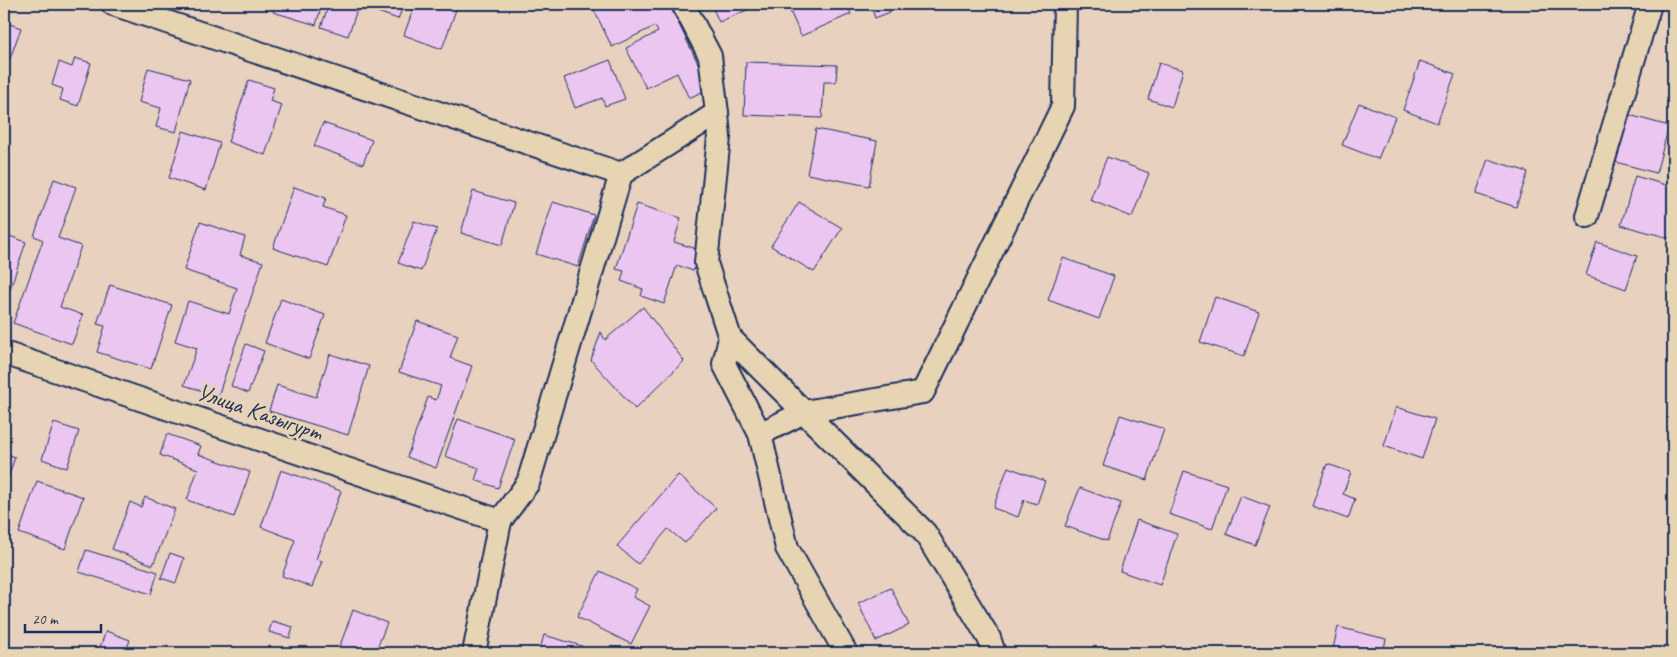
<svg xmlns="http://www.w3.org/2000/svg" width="1677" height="657" viewBox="0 0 1677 657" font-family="Caveat,sans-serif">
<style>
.building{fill:#ebc6f1;stroke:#1b2f5e}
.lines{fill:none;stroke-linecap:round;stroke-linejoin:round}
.street-casing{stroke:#1b2f5e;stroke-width:26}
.street{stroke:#e7d4b2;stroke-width:22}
.labels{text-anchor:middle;stroke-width:5;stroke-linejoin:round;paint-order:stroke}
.street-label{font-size:24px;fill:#1b2f5e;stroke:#e7d4b2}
</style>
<rect width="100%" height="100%" fill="#e8d1bf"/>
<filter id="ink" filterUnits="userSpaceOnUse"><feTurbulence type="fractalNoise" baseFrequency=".02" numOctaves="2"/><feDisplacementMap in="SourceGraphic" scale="10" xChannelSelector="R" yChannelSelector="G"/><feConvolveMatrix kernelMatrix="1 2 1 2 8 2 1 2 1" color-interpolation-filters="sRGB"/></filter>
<g filter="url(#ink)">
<g class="building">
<path d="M276,4H322L316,25L273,12Z"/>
<path d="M329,4H359L348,36L321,27Z"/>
<path d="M364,4H404L398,19L363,7Z"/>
<path d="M415,4H458L442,49L404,35Z"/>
<path d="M591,4H669L710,88L689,98L677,73L646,88L626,48L658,32L655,26L612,47Z"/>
<path d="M711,4H761L719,22Z"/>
<path d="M787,4H846L851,14L801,36Z"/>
<path d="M870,4H888L890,12L875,18Z"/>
<path d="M4,22L21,28L4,75Z"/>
<path d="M75,58L91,63L78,106L60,100L63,89L52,85L59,62L72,67Z"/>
<path d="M610,60L625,99L605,106L602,98L575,108L564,78Z"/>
<path d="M1420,61L1455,74L1437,123L1403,110Z"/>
<path d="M746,62L837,65L836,82H824L822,118L744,115Z"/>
<path d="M1159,63L1183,70L1172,107L1148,99Z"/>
<path d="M148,68L190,79L176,132L156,127L161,108L139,102Z"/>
<path d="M249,80L274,88L270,101L282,105L265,155L228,142Z"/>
<path d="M1359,103L1395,117L1378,159L1342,145Z"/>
<path d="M1629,115L1669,126L1656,173L1616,162Z"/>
<path d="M323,123L372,140L363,164L314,146Z"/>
<path d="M816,129L877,141L869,186L807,174Z"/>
<path d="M183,131L220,143L206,190L169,178Z"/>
<path d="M1107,157L1149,173L1132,217L1090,200Z"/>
<path d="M1488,159L1528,172L1516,207L1476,194Z"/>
<path d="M1635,176L1673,187V239L1621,225Z"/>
<path d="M54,179L76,187L58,238L81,246L60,307L83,315L72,344L13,323L43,240L34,236Z"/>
<path d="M294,187L326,198L323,207L346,215L328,267L273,248Z"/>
<path d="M473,191L514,203L502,245L461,233Z"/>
<path d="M553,202L594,215L578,267L536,254Z"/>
<path d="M799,202L842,228L814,272L771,246Z"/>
<path d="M637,204L681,218L674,242L700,250L693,271L677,265L664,304L641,296L643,289L621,281L624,271L616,269Z"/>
<path d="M414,221L437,229L421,271L398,263Z"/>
<path d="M200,222L245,237L240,255L263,262L218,396L184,385L197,348L175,341L188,301L229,314L237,288L184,270Z"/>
<path d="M4,234L26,242L6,301L4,300Z"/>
<path d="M1597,242L1637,256L1626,289L1586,275Z"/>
<path d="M1063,258L1114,276L1099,319L1048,300Z"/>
<path d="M110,285L172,305L151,369L97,352L105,326L97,324Z"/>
<path d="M1215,297L1259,312L1244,356L1200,342Z"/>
<path d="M281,299L325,315L309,359L265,343Z"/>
<path d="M643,307L684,361L635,409L591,360L601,332L605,340Z"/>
<path d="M417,321L458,335L450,358L472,366L436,468L407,457L428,397L436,400L441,386L399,372Z"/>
<path d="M246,344L264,351L248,393L231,386Z"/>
<path d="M330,354L369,366L348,435L269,411L277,385L316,397Z"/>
<path d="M1396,407L1435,419L1422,459L1384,446Z"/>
<path d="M1120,415L1164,429L1147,480L1103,466Z"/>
<path d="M458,419L515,439L498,488L475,480L479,468L445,456Z"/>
<path d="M54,423L79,431L67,468L42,459Z"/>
<path d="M167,434L201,446L198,454L250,472L234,517L187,500L198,469L160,455Z"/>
<path d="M4,453L15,457L4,490Z"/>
<path d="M1327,464L1351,472L1343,494L1355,499L1348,519L1312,506Z"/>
<path d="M1008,467L1045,481L1037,504L1024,500L1018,517L993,508Z"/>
<path d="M281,470L341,491L316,559L322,561L312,587L282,576L295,540L261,527Z"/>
<path d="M1184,471L1227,485L1212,529L1169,514Z"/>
<path d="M678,475L716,508L685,543L668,529L638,564L617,546Z"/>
<path d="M37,481L83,497L65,549L19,533Z"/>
<path d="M1080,488L1121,503L1107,541L1065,526Z"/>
<path d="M1241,496L1270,507L1255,545L1226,534Z"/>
<path d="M145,497L175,509L153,565L112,549L130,502L141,507Z"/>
<path d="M1137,520L1177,534L1160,585L1120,571Z"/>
<path d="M86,550L158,572L151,594L79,572Z"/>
<path d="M170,553L184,558L176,583L161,578Z"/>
<path d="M600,571L637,589L633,597L650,606L631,644L577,617Z"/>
<path d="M891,588L909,625L876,641L858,603Z"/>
<path d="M353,610L387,623L375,653H344L338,651Z"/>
<path d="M272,621L293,627L290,638L269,632Z"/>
<path d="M1338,627L1386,639L1383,653H1332Z"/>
<path d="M106,631L130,640L125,653H98Z"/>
<path d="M544,635L582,646L580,653H539Z"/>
</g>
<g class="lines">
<defs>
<g id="street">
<path d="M113,4L621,174"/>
<path d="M717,113L719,137L706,263L730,338L925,533L989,638L994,653"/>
<path d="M1587,216L1650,4"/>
<path d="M730,338L724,364L760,434L787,548L846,653"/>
<path d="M4,353L500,521"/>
<path d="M760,434L804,412L923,392L1063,106L1065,4"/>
<path d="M474,653L500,521L528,483L621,174L717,113L710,56L683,4"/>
</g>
</defs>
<use href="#street" class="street-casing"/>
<use href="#street" class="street"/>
</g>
</g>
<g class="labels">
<g class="street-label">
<text transform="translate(260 412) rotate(19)" y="8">Улица Казыгурт</text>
</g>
</g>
<rect width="1677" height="657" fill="none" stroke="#e7d4b2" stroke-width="20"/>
<rect x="10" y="10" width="1657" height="637" fill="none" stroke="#1b2f5e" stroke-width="2" filter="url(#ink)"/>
<path d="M25 624v8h76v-8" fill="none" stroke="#1b2f5e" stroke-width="2.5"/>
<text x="32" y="624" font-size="15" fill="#1b2f5e" stroke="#e7d4b2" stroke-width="4" paint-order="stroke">20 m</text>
</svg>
